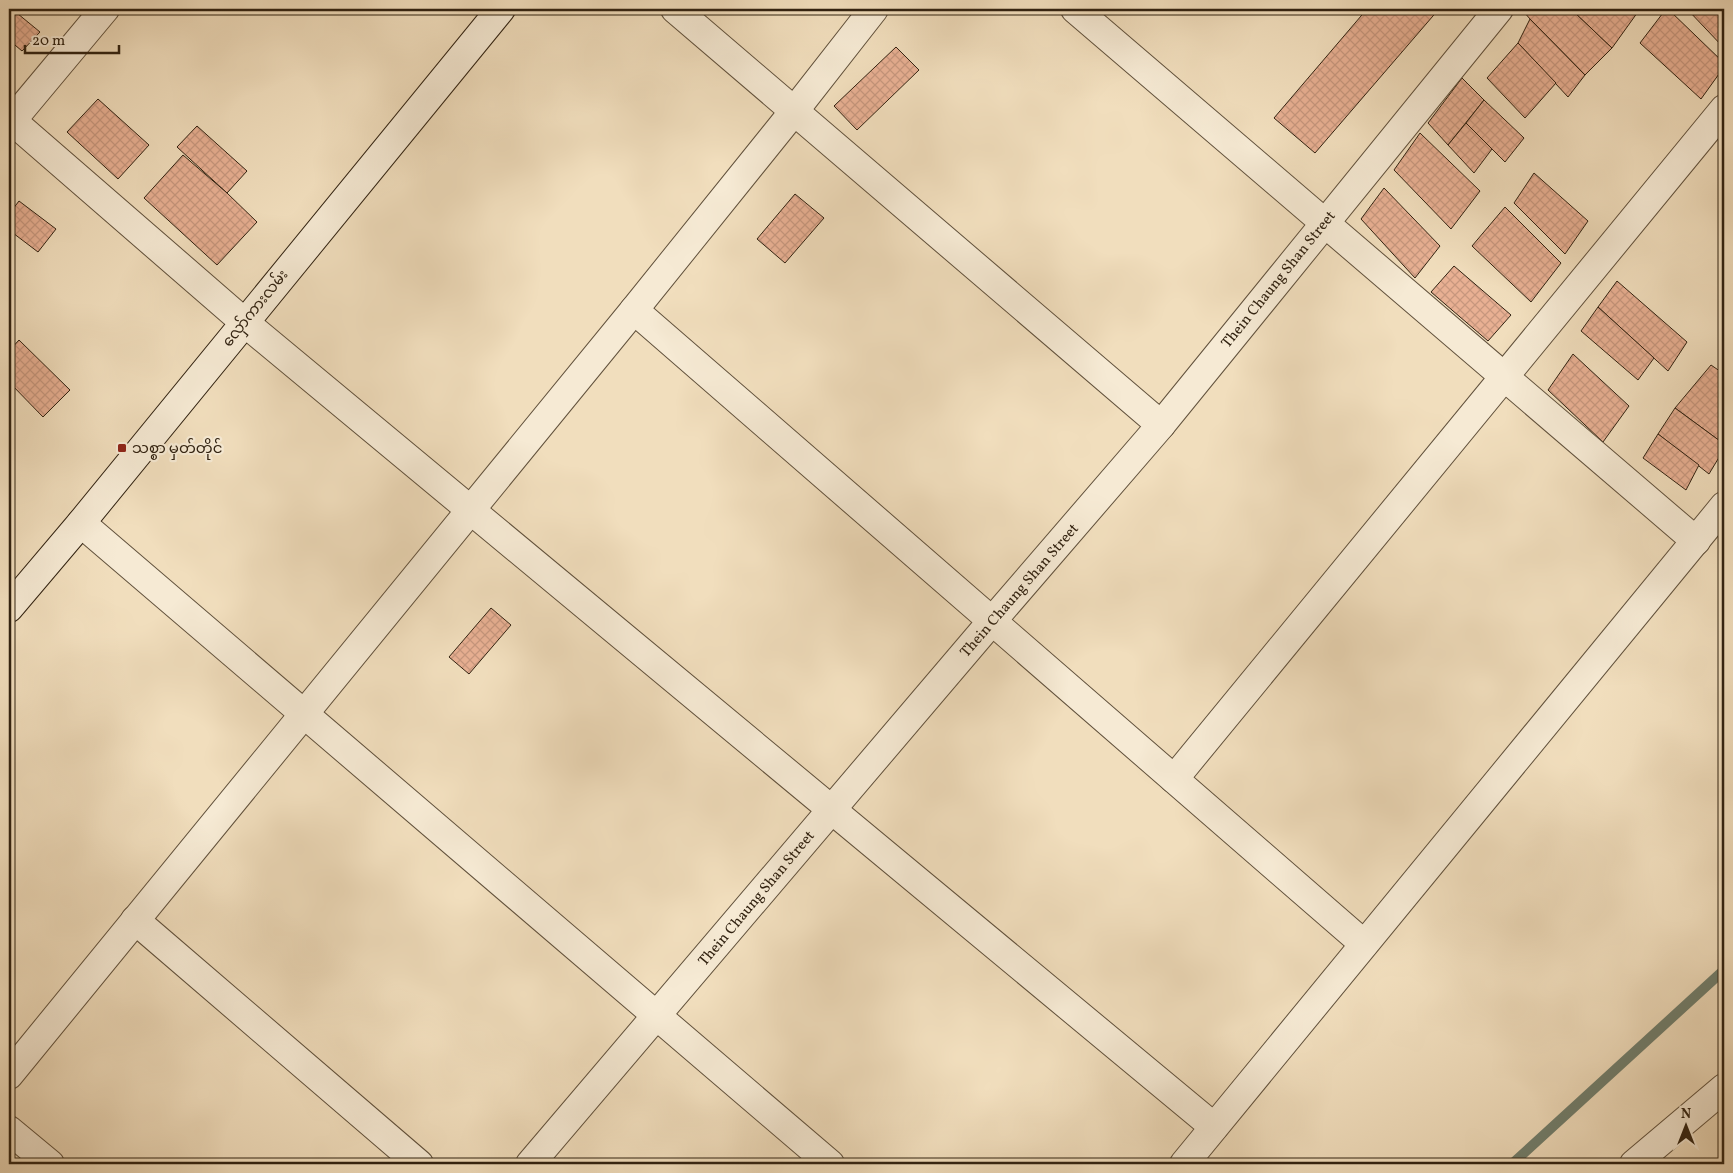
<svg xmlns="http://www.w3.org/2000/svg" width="1733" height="1173" viewBox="0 0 1733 1173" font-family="Vollkorn,'Noto Sans Myanmar',serif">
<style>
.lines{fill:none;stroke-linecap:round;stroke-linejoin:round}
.stream{stroke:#717f6e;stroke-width:10}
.building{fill:url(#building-cross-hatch);stroke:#312211}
.minor-casing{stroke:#61513c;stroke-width:30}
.secondary-casing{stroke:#312211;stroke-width:30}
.minor{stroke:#f6ead4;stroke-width:28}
.secondary{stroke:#f6ead4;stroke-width:28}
.poi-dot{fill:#8f2418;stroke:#f6ead4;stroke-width:2}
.labels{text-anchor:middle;stroke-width:4.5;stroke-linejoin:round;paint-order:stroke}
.street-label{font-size:15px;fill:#312211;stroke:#f6ead4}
.poi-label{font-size:15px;fill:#312211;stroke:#f6ead4;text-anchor:start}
</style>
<defs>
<pattern id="building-cross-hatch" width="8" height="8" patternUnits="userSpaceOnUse" patternTransform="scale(1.25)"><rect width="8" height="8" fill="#e8b093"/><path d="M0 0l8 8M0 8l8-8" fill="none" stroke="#c7977e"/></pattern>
</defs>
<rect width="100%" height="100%" fill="#f1debd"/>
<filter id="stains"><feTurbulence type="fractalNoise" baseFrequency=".004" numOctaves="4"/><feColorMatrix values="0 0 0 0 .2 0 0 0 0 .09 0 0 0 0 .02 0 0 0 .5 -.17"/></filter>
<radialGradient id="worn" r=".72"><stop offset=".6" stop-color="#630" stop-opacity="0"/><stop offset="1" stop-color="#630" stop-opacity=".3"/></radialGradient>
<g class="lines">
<path class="stream" d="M1512,1164L1724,970"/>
</g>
<g class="building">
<path d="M9,9H12L40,32L22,51L9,40Z"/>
<path d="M1367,9H1439L1315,153L1274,118Z"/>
<path d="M1527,9H1571L1612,48L1585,75L1530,19L1524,12Z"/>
<path d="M1571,9H1640L1612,48Z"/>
<path d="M1666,9H1668L1724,63V67L1701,99L1640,43Z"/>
<path d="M1687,9H1724V48Z"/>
<path d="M1530,19L1585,75L1568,97L1518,43Z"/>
<path d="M1518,43L1556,83L1525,118L1487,78Z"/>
<path d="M896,47L919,70L857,130L834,106Z"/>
<path d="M1462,78L1484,100L1448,145L1428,123Z"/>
<path d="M98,99L149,145L118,179L67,132Z"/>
<path d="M1484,100L1524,138L1505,162L1466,123Z"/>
<path d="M1466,123L1492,149L1474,173L1448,145Z"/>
<path d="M197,126L247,171L227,193L177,147Z"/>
<path d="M1420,133L1480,191L1451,229L1394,170Z"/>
<path d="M183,155L227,193L257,222L217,265L144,198Z"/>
<path d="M1534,173L1588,221L1565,254L1514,203Z"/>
<path d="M1384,188L1440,246L1415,278L1361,219Z"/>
<path d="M795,194L824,218L785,263L757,239Z"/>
<path d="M19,201L56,229L38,252L9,230V214Z"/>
<path d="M1505,207L1561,263L1531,302L1472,246Z"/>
<path d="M1454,266L1511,315L1488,341L1431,292Z"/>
<path d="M1617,281L1687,342L1668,371L1598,307Z"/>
<path d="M1598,307L1654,358L1638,380L1581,331Z"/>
<path d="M19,340L70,390L43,417L9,382V351Z"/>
<path d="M1573,354L1629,406L1603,442L1548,390Z"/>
<path d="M1711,365L1724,374V444L1675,408Z"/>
<path d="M1675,408L1724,444V449L1709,474L1658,434Z"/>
<path d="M1658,434L1699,465L1686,490L1643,458Z"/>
<path d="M491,608L511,625L469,674L449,657Z"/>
</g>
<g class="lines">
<defs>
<g id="minor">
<path d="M675,9L1161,425"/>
<path d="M1075,9L1696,541"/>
<path d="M9,118L244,322L1214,1127"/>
<path d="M9,124L105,9"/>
<path d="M634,310L1364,944"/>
<path d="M81,523L830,1164"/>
<path d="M1174,779L1724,109"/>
<path d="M135,920L419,1164"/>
<path d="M9,1075L634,310L795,110L874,9"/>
<path d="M9,1130L50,1164"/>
<path d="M530,1164L992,621L1161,425L1499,9"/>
<path d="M1184,1164L1724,506"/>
<path d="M1634,1164L1724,1088"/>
</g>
<path id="secondary" d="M9,608L81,523L501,9"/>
</defs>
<use href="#minor" class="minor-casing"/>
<use href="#secondary" class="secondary-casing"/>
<use href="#minor" class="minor"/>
<use href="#secondary" class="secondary"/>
</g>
<rect class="poi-dot" x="117" y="443" width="10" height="10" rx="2.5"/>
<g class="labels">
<g class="street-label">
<text transform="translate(1278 279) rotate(-51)" y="5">Thein Chaung Shan Street</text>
<text transform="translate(255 308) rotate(-51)" y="5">လှော်ကားလမ်း</text>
<text transform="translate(1019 590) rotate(-49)" y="5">Thein Chaung Shan Street</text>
<text transform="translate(756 898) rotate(-50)" y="5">Thein Chaung Shan Street</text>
</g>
<g class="poi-label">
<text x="132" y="453">သစ္စာ မှတ်တိုင်</text>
</g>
</g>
<rect width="1733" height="1173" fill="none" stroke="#f1debd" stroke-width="30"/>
<rect x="10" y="10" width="1713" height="1153" fill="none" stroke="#312211" stroke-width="2.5"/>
<rect x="15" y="15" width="1703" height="1143" fill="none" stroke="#312211"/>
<g transform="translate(1686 1126)" stroke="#f6ead4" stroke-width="4" paint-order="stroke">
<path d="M0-4L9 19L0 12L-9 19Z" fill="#312211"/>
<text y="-8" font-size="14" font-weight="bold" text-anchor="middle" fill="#312211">N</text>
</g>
<path d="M25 45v8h94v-8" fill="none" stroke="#312211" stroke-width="2.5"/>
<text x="32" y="45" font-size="15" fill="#312211" stroke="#f6ead4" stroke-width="4" paint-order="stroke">20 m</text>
<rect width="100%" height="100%" filter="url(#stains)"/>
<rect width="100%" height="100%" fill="url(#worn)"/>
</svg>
